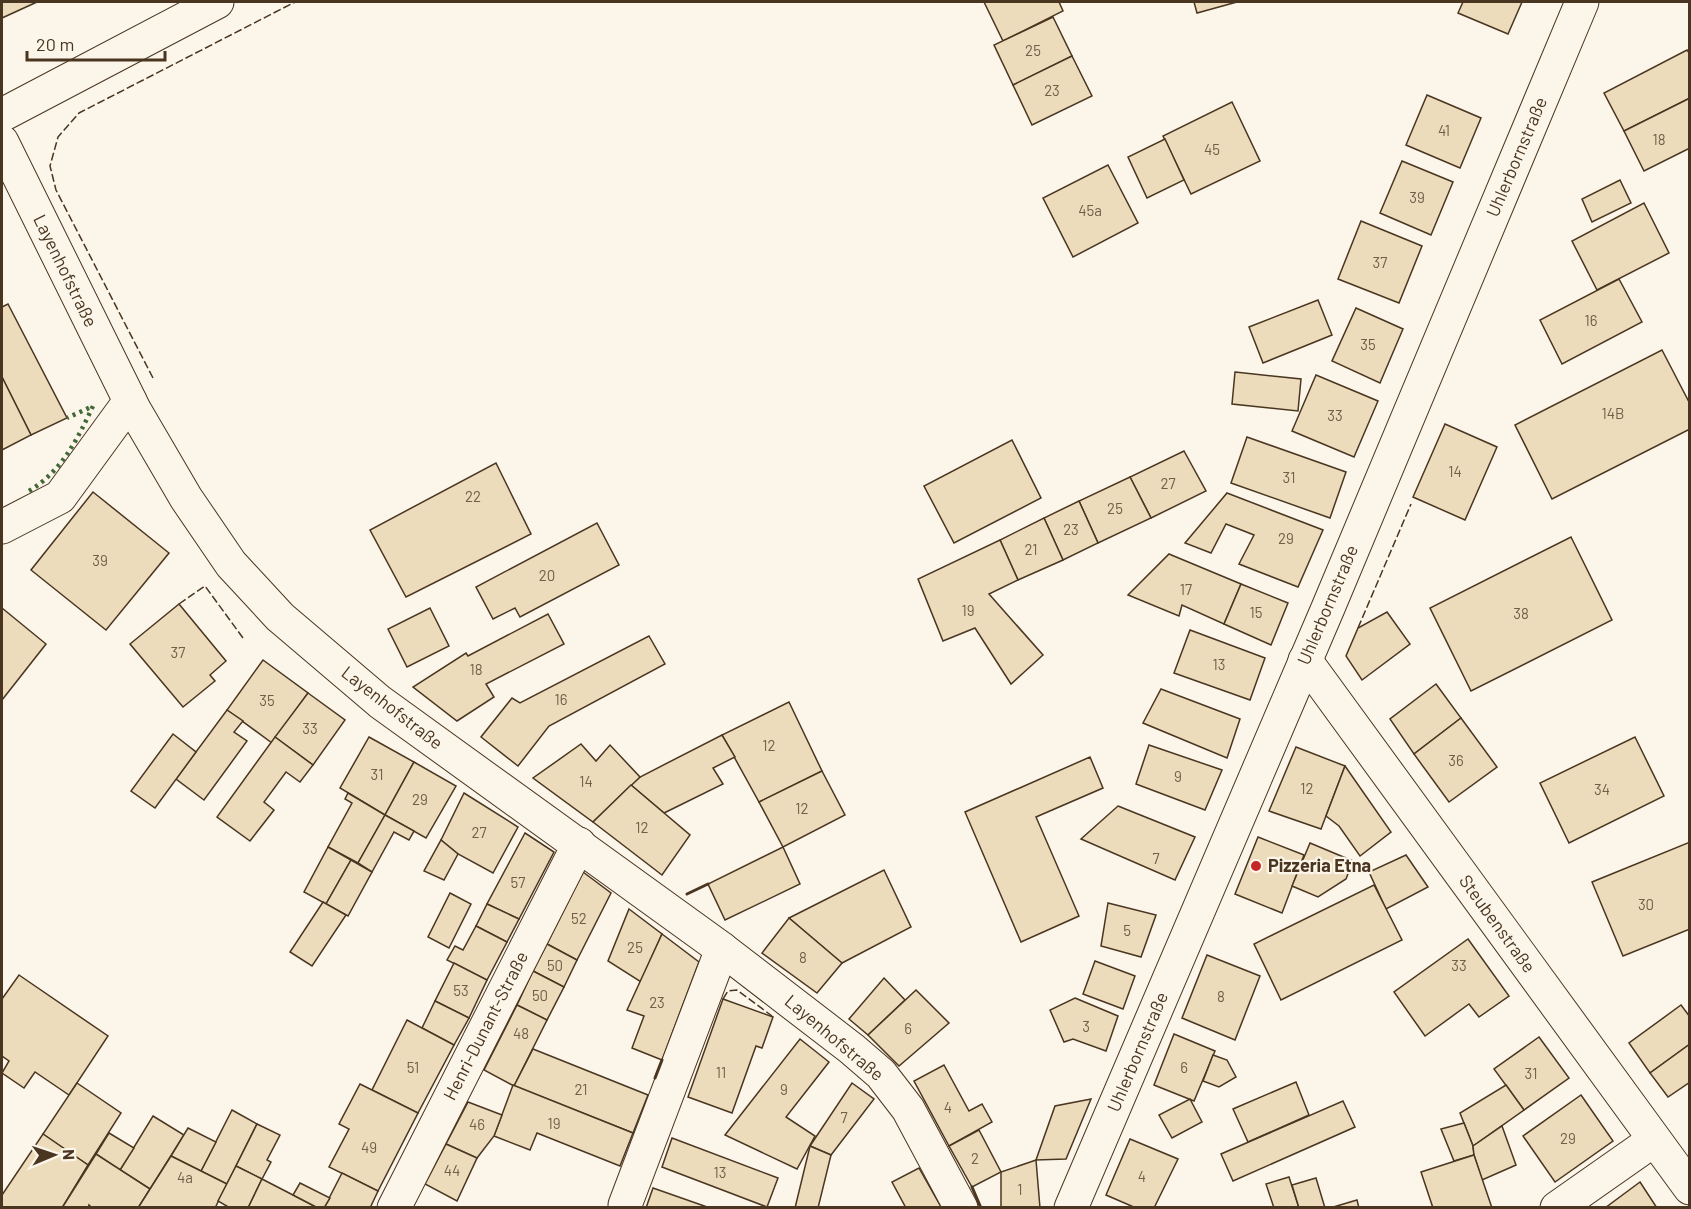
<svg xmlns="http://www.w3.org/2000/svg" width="1691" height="1209" viewBox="0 0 1691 1209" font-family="Barlow,sans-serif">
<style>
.building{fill:#ecdcbc;stroke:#4a3520;stroke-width:1.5}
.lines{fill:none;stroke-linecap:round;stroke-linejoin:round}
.minor-casing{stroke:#4a3520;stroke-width:35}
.minor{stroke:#fbf6e9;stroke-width:33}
.hedge{stroke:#436837;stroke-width:4.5;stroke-dasharray:3 4.5;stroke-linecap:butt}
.fence{stroke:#4a3520;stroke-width:1.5;stroke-dasharray:8 3;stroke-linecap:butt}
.wall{stroke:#4a3520;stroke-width:3}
.poi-dot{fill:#c62828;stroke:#fbf6e9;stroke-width:2}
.labels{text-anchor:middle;stroke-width:4.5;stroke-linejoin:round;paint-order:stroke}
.number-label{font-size:15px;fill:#725f47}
.street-label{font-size:18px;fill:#4a3520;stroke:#fbf6e9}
.poi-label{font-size:18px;font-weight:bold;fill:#4a3520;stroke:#fbf6e9;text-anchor:start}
</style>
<rect width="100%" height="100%" fill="#fbf6e9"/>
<g class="building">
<path d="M2,2H37L2,18Z"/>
<path d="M984,2H1059L1063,11L1003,41Z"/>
<path d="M1194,2H1237L1197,13Z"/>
<path d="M1463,2H1522L1508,34L1458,13Z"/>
<path d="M1053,17L1072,56L1013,85L994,45Z"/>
<path d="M1687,50L1690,54V98L1624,131L1604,93Z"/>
<path d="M1072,56L1092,96L1032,125L1013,85Z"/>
<path d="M1427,95L1481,118L1460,168L1406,145Z"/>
<path d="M1690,98V148L1644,171L1624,131Z"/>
<path d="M1232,102L1260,161L1191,194L1163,136Z"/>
<path d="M1165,139L1184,180L1147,198L1128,157Z"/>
<path d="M1402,161L1453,182L1431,235L1380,213Z"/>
<path d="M1108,165L1138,223L1073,257L1043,198Z"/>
<path d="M1620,180L1631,203L1592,222L1582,199Z"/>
<path d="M1644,203L1669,253L1597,290L1572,241Z"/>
<path d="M1361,221L1422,246L1399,303L1338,279Z"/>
<path d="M1619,279L1642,322L1562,364L1540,320Z"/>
<path d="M1318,300L1332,335L1263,363L1249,327Z"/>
<path d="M8,304L67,418L31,435L2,377V307Z"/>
<path d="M1356,308L1403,329L1380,383L1332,361Z"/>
<path d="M1662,350L1690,404V429L1552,499L1515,425Z"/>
<path d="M1235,372L1301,379L1298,411L1232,404Z"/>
<path d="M1316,375L1378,401L1354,457L1292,431Z"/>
<path d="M2,377L31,435L2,450Z"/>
<path d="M1445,424L1497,447L1465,520L1413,497Z"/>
<path d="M1247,437L1346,472L1330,518L1231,483Z"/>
<path d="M1012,440L1041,498L954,543L924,486Z"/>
<path d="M1184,451L1206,491L1151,518L1130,477Z"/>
<path d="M496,463L531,534L406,597L370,530Z"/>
<path d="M1130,477L1151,518L1098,543L1079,501Z"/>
<path d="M93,492L169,553L106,630L31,570Z"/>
<path d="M1227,493L1323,530L1298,587L1239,564L1254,535L1226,524L1211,553L1185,543Z"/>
<path d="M1079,501L1098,543L1063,560L1044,518Z"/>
<path d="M1044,518L1063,560L1018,580L1000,540Z"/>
<path d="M597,523L619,565L520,617L515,608L493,619L476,587Z"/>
<path d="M1571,537L1612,620L1471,691L1430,608Z"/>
<path d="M1000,540L1018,580L989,594L1043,655L1011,684L975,628L943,641L918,579Z"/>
<path d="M1169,554L1241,584L1224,624L1182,605L1179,616L1128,595Z"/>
<path d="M1241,584L1288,603L1271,645L1224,624Z"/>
<path d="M179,604L226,661L210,675L215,681L183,707L130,644Z"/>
<path d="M2,608L46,644L2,700Z"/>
<path d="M430,608L449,646L407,667L388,629Z"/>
<path d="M1387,612L1410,644L1362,680L1346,656L1358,628Z"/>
<path d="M548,614L564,644L486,684L494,697L457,721L413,687L466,653L468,656Z"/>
<path d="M1190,630L1265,658L1250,700L1174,673Z"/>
<path d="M649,636L665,664L549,726L518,766L481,737L512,698L520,703Z"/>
<path d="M263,660L308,693L272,743L227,710Z"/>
<path d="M1436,684L1461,718L1414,754L1390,719Z"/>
<path d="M1161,689L1240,719L1227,758L1143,723Z"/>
<path d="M308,693L345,720L313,765L275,737Z"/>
<path d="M789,702L822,771L759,802L722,735Z"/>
<path d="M227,710L243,721L234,732L247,741L204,800L176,779Z"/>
<path d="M1461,718L1497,767L1449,802L1414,754Z"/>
<path d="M173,734L196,752L155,808L131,791Z"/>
<path d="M722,735L735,757L713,768L723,784L664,813L631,785L640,777Z"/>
<path d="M275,737L313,765L300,782L286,772L264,802L274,810L250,841L217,817Z"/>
<path d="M369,737L414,762L385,815L340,788Z"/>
<path d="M1635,737L1664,796L1569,843L1540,783Z"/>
<path d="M581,744L596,761L610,745L640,777L593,822L533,778Z"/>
<path d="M1149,745L1222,770L1205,810L1136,784Z"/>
<path d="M1296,747L1345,766L1321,829L1269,811Z"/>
<path d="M1090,757L1103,788L1036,817L1079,916L1021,942L965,812Z"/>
<path d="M414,762L456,786L426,838L385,815Z"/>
<path d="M1345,766L1391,832L1360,856L1339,826L1326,816Z"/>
<path d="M822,771L845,815L783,847L759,802Z"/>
<path d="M631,785L690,835L662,875L593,822Z"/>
<path d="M348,793L385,815L358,863L328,847L352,803L345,799Z"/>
<path d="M464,793L518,827L493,873L458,854L441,840Z"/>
<path d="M1118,806L1195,837L1175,880L1081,839Z"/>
<path d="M385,815L414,831L409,840L394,832L372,872L358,863Z"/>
<path d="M525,833L554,852L519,919L487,904Z"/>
<path d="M1258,837L1304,855L1282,913L1235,894Z"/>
<path d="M441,840L458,854L444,880L424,871Z"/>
<path d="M1690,842V929L1623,956L1592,882Z"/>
<path d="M1310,843L1353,861L1346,879L1318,897L1292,886Z"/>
<path d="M328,847L351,860L326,904L304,892Z"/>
<path d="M783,847L800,884L725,920L708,884Z"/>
<path d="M1406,855L1428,887L1386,909L1369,872Z"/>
<path d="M351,860L372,872L348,916L326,904Z"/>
<path d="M884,870L911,927L842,963L789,918Z"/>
<path d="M583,872L611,893L577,960L547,944Z"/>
<path d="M1374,885L1402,940L1281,1000L1254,944Z"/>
<path d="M450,893L471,904L449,948L428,937Z"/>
<path d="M323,902L346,915L312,966L290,952Z"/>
<path d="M1108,903L1156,915L1141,957L1101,946Z"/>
<path d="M487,904L519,919L507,942L476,926Z"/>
<path d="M629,909L662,934L641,982L608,961Z"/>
<path d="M789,918L842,963L817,993L762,953Z"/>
<path d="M476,926L507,942L487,980L447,960L455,946L463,950Z"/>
<path d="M662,934L699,962L662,1060L632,1048L644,1016L627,1010Z"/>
<path d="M1468,939L1509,996L1479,1017L1469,1004L1425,1036L1394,992Z"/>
<path d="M547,944L577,960L564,987L533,971Z"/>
<path d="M1207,955L1260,976L1235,1040L1182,1018Z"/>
<path d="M1095,961L1135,976L1123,1009L1083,994Z"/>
<path d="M454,963L487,980L469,1018L435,1001Z"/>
<path d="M533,971L564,987L547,1020L517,1005Z"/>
<path d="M19,975L108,1036L69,1095L35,1072L24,1088L2,1073L9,1061L2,1056V999Z"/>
<path d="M884,978L905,1000L868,1035L849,1019Z"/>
<path d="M916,990L949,1023L899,1066L868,1035Z"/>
<path d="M1075,998L1118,1016L1106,1051L1073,1039L1064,1042L1050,1010Z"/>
<path d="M723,999L773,1017L762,1048L756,1046L732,1113L688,1097Z"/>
<path d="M435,1001L469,1018L454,1045L422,1028Z"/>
<path d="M517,1005L547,1020L514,1086L484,1070Z"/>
<path d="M1681,1005L1690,1017V1044L1650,1073L1629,1043Z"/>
<path d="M407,1020L454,1045L418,1113L372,1090Z"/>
<path d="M1174,1034L1215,1051L1194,1101L1154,1085Z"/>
<path d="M1539,1037L1569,1078L1524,1110L1494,1069Z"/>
<path d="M800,1039L829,1062L786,1117L815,1136L797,1169L725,1135Z"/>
<path d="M1690,1044V1082L1668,1097L1650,1073Z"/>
<path d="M533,1049L648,1095L633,1133L514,1086Z"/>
<path d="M1213,1055L1227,1060L1236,1077L1219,1087L1203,1081Z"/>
<path d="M944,1065L969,1111L982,1104L992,1122L949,1146L914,1081Z"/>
<path d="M1296,1082L1309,1115L1248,1142L1233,1109Z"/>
<path d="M77,1083L121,1113L88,1165L43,1134Z"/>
<path d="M852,1083L874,1099L831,1155L810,1146Z"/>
<path d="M360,1084L418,1113L378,1191L329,1167L349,1129L339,1124Z"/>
<path d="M513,1085L633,1133L620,1166L537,1133L530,1150L494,1136Z"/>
<path d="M1506,1085L1524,1110L1473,1146L1460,1113Z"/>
<path d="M1581,1095L1613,1141L1555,1182L1523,1136Z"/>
<path d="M1091,1099L1066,1159L1036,1160L1055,1106Z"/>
<path d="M1190,1099L1202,1122L1172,1138L1159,1115Z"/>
<path d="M1343,1101L1355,1127L1233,1181L1221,1154Z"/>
<path d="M468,1102L502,1115L494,1136L477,1158L446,1144Z"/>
<path d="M232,1110L257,1124L227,1184L201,1171Z"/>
<path d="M153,1116L184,1135L150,1189L120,1170Z"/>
<path d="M1464,1123L1473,1146L1474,1155L1454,1161L1441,1129Z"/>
<path d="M257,1124L280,1135L267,1160L271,1162L262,1179L236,1166Z"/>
<path d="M1502,1126L1516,1165L1482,1180L1474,1155L1473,1146Z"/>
<path d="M188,1128L216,1142L201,1171L171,1156Z"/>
<path d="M979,1130L1001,1172L972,1187L949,1146Z"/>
<path d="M109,1133L134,1148L120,1170L96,1154Z"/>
<path d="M43,1134L88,1165L62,1208H2V1195Z"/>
<path d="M672,1138L778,1178L767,1207L662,1167Z"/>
<path d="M1130,1139L1178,1159L1154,1208H1136L1106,1195Z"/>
<path d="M446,1144L477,1158L457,1201L425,1184Z"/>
<path d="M810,1146L831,1155L818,1208H795Z"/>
<path d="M96,1154L150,1189L138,1208H92L89,1205L88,1208H62Z"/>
<path d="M1474,1155L1492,1208H1433L1421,1172Z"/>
<path d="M171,1156L227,1184L215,1208H138Z"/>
<path d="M1036,1160L1040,1208H1001V1172Z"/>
<path d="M236,1166L262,1179L248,1208H230L218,1201Z"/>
<path d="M919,1168L941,1207L940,1208H906L892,1182Z"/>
<path d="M342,1173L378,1191L370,1208H324Z"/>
<path d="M1289,1177L1299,1208H1274L1266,1184Z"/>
<path d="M1316,1178L1325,1208H1299L1292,1185Z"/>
<path d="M262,1179L293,1195L318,1208H248Z"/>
<path d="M1640,1182L1657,1208H1605Z"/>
<path d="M300,1183L330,1198L324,1208H318L293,1195Z"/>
<path d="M653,1188L710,1208H646Z"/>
<path d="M1357,1200L1359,1208H1330Z"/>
</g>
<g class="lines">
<defs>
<g id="minor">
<path d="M2,115L217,2"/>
<path d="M2,142L134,409L186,498L231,564L280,617L380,702L722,949L852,1049L881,1074L908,1109L961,1208"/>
<path d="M2,527L60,497L130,401"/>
<path d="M1305,660L1690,1188"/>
<path d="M625,1205L722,949"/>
<path d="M394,1208L579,844"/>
<path d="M1071,1208L1328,608L1582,2"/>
<path d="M1557,1208L1654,1140"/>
</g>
</defs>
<use href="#minor" class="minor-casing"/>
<use href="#minor" class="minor"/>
<path class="hedge" d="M29,491C62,471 77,440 93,406L67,418"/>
<g class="fence">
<path d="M153,378L56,190L50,166L58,137L79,113L295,2"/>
<path d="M179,604L205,586L243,638"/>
<path d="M1358,628L1411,504"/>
<path d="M723,999L728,991L737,990L772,1016"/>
</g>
<g class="wall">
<path d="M687,894L708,884"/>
<path d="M655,1078L662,1060"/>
<path d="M972,1187L981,1208"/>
</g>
</g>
<circle class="poi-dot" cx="1256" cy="866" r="6"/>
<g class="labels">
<g class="number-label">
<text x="1033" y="56">25</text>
<text x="1052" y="96">23</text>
<text x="1444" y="136">41</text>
<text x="1659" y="145">18</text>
<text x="1212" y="155">45</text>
<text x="1417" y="203">39</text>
<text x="1090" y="216">45a</text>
<text x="1380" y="268">37</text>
<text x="1591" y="326">16</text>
<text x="1368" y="350">35</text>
<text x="1613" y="419">14B</text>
<text x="1335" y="421">33</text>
<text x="1455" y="477">14</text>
<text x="1289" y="483">31</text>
<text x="1168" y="489">27</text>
<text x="473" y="502">22</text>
<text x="1115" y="514">25</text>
<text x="1071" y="535">23</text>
<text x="1286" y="544">29</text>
<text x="1031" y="555">21</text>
<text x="100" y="566">39</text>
<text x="547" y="581">20</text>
<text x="1186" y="595">17</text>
<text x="968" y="616">19</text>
<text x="1256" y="618">15</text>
<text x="1521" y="619">38</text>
<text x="178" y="658">37</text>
<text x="1219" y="670">13</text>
<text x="476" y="675">18</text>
<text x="561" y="705">16</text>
<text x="267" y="706">35</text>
<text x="310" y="734">33</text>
<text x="769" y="751">12</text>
<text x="1456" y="766">36</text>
<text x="377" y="780">31</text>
<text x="1178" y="782">9</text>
<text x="586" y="787">14</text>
<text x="1307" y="794">12</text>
<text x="1602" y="795">34</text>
<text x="420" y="805">29</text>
<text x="802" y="814">12</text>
<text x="642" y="833">12</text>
<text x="479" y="838">27</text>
<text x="1156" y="864">7</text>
<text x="518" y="888">57</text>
<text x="1646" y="910">30</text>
<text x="579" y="924">52</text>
<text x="1127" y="936">5</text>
<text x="635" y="953">25</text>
<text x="803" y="963">8</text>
<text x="555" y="971">50</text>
<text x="1459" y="971">33</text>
<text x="461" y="996">53</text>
<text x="540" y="1001">50</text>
<text x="1221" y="1002">8</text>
<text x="657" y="1008">23</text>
<text x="1086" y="1032">3</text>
<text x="908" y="1034">6</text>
<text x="521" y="1039">48</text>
<text x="413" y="1073">51</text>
<text x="1184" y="1073">6</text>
<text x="721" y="1078">11</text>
<text x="1531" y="1079">31</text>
<text x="581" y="1095">21</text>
<text x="784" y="1095">9</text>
<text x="948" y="1113">4</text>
<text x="844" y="1123">7</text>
<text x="554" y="1129">19</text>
<text x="477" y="1130">46</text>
<text x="1568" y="1144">29</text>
<text x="369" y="1153">49</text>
<text x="975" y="1164">2</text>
<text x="452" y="1176">44</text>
<text x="720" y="1178">13</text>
<text x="1142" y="1182">4</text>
<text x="185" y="1183">4a</text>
<text x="1020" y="1195">1</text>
</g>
<g class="street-label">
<text transform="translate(1517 157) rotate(-67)" y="6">Uhlerbornstraße</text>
<text transform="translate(65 271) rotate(64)" y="6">Layenhofstraße</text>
<text transform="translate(1328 605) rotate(-67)" y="6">Uhlerbornstraße</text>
<text transform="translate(392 708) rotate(38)" y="6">Layenhofstraße</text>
<text transform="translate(1497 924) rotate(54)" y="6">Steubenstraße</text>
<text transform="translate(486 1026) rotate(-63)" y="6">Henri-Dunant-Straße</text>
<text transform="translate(834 1038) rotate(40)" y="6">Layenhofstraße</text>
<text transform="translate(1138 1052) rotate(-67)" y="6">Uhlerbornstraße</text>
</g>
<g class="poi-label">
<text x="1268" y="872">Pizzeria Etna</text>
</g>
</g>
<rect width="1691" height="1209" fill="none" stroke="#4a3520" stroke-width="6"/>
<g transform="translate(54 1155) rotate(88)" stroke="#fbf6e9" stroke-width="4.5" paint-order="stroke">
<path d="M0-4.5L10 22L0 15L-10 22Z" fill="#4a3520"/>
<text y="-9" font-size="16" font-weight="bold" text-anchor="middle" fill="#4a3520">N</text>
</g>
<path d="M27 51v9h138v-9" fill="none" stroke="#4a3520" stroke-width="3"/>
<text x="36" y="51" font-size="18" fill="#4a3520" stroke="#fbf6e9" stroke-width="4.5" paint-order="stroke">20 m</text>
</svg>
